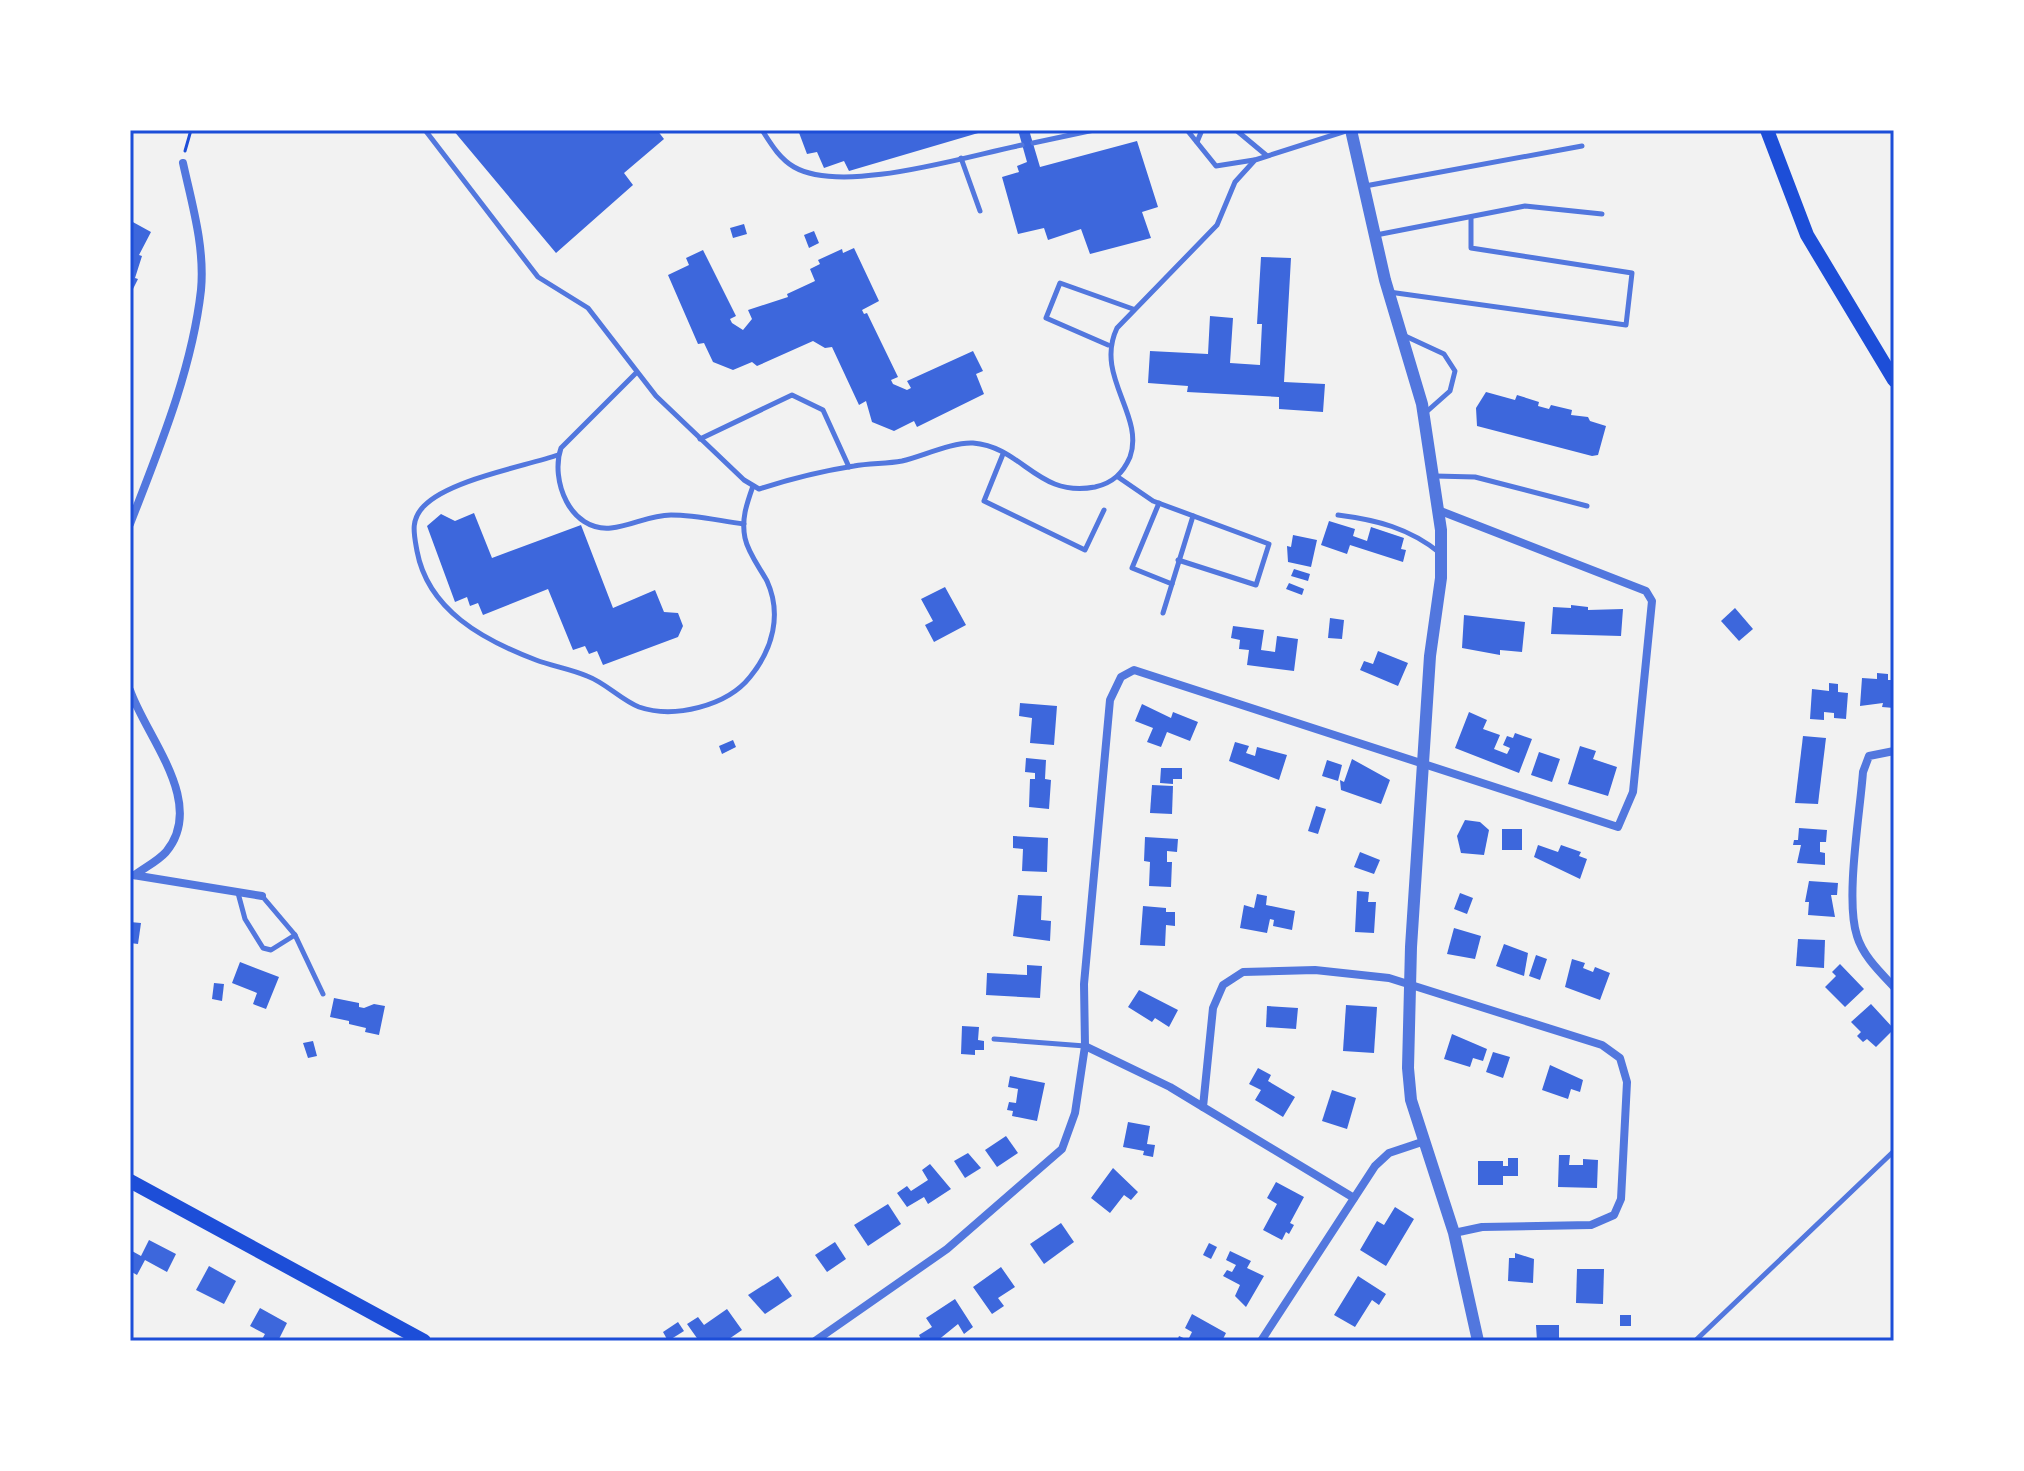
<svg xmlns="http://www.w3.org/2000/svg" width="2024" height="1471" viewBox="0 0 2024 1471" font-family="'Roboto Condensed',sans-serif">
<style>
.building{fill:#3d67dc}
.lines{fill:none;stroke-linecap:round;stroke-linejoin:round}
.path{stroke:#1d4ed8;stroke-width:3}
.service{stroke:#5277de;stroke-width:5}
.minor{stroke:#5277de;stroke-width:8}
.tertiary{stroke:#5277de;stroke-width:12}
.secondary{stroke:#1d4ed8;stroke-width:14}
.neatline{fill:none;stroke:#1d4ed8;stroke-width:3}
</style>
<rect width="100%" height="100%" fill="#f2f2f2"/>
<g class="building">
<path d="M453,130H657L664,139L624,173L633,185L556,253Z"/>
<path d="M798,130H985V131L849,171L844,161L824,168L817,152L807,154Z"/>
<path d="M1018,130H1029L1040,167L1137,141L1158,207L1142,212L1151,238L1090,254L1081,229L1048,240L1044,228L1018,234L1002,177L1019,172L1017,166L1027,162Z"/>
<path d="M131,221L151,232L139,255L142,256L135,278L138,279L130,295Z"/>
<path d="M744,224L747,234L733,238L730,228Z"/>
<path d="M814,231L819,243L809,248L804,235Z"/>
<path d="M854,248L879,301L862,310L864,314L867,313L898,377L891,380L893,384L907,390L911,388L907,381L973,351L983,371L976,374L984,394L917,427L914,421L894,431L872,422L866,401L859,405L832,347L825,348L813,341L757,366L752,362L733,370L713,362L704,343L698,344L668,275L689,265L686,258L703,250L736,316L730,319L732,323L743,330L752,319L748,310L788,297L787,294L815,281L810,269L820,264L818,260L842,249L843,253Z"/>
<path d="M1261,257L1291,258L1284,382L1325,384L1323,412L1279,409V397L1187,392L1188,386L1148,383L1150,351L1208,354L1210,316L1233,318L1230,363L1260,365L1262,324H1257Z"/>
<path d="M1486,392L1515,400L1517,395L1539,402L1538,406L1549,409L1551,405L1572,410L1571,415L1588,417L1590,421L1606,426L1598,455L1592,456L1477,426L1476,408Z"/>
<path d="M474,513L492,558L581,525L613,608L655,590L664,612L678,613L683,626L678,637L603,665L597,651L589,654L585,646L573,650L548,589L483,615L478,603L470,606L467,597L455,602L427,526L441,514L455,521Z"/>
<path d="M1329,521L1355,529L1353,536L1367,541L1371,527L1404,538L1401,549L1406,550L1403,562L1350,545L1347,554L1321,545Z"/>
<path d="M1293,535L1317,540L1311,567L1288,562L1287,546L1291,547Z"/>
<path d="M1294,569L1310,574L1308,581L1291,576Z"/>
<path d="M1289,583L1304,589L1302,595L1286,589Z"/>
<path d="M945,587L966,625L934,642L925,625L933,621L921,599Z"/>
<path d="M1571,605L1588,607V610L1623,609L1621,636L1551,634L1553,607L1571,608Z"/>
<path d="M1735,608L1753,629L1739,641L1721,621Z"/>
<path d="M1464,615L1525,622L1522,652L1500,650V655L1462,648Z"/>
<path d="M1330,618L1344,620L1342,639L1328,638Z"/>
<path d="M1233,626L1264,630L1261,650L1275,652L1277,636L1298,639L1294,671L1247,665L1249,650L1239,649L1240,640L1231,638Z"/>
<path d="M1378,651L1408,663L1398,686L1360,670L1364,661L1373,664Z"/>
<path d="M1877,673L1888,674V680H1894V708L1882,707L1883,703L1860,706L1862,678L1877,679Z"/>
<path d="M1829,683L1838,684V692L1848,693L1846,719L1834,718V713L1824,712V720L1810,719L1812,689L1829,691Z"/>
<path d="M1020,703L1057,706L1054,745L1030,743L1032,718L1019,716Z"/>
<path d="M1142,704L1171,718L1173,712L1198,722L1190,741L1167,732L1161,747L1147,742L1153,728L1135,721Z"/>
<path d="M1469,712L1487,720L1483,729L1500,735L1494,749L1507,754L1510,748L1503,745L1507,736L1513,738L1515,733L1532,739L1519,773L1455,748Z"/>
<path d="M1803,736L1826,738L1818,804L1795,803Z"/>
<path d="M733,740L736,747L722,754L719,746Z"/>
<path d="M1235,742L1249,746L1246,753L1255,756L1257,747L1287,755L1279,780L1229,761Z"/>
<path d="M1580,746L1596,751L1593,759L1617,767L1608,796L1568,784Z"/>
<path d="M1539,752L1560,759L1552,782L1531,775Z"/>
<path d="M1026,758L1046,760L1045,779L1051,780L1049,809L1029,807L1030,779H1035V773L1025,772Z"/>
<path d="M1352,759L1390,780L1381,804L1341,790L1340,780L1344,782Z"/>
<path d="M1327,760L1342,765L1338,781L1322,776Z"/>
<path d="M1161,768H1182V779H1173V784L1160,783Z"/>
<path d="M1152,785L1173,786L1172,814L1150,813Z"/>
<path d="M1316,806L1326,809L1318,834L1308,831Z"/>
<path d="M1465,820L1480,822L1489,830L1484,855L1461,853L1457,836Z"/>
<path d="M1799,828L1827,830L1826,842H1820V852L1825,853V865L1797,863L1801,845H1793L1794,840H1798Z"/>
<rect x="1502" y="829" width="20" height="21"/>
<path d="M1013,836L1048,838L1047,872L1022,871L1023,849L1013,848Z"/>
<path d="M1145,837L1178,839L1177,852L1167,851V862H1172L1171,887L1149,886L1150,862L1144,861Z"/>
<path d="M1538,845L1558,852L1561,845L1581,852L1579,856L1587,859L1580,879L1534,857Z"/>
<path d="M1360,852L1380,860L1374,874L1354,867Z"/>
<path d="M1809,881L1838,883L1837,895H1831L1835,917L1808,915L1809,902H1805Z"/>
<path d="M1357,891L1369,892L1368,902H1376L1374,933L1355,932Z"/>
<path d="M1460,893L1473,898L1467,914L1454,909Z"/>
<path d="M1257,894L1267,896L1266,905L1295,911L1292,930L1273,926L1274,920L1270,919L1267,933L1240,928L1244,905L1254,908Z"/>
<path d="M1018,895L1042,896L1041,920L1051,921L1050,941L1013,936Z"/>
<path d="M1143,906L1166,908V912H1175V926L1166,925L1165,946L1140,945Z"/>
<path d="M130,922L141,923L138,944L130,943Z"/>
<path d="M1454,928L1481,936L1475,959L1447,954Z"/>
<path d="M1798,939L1825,940L1824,968L1796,966Z"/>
<path d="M1504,944L1528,953L1524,976L1496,966Z"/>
<path d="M1536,955L1547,959L1540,980L1529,976Z"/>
<path d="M1572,959L1585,963L1583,968L1593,972L1595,967L1610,973L1600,1000L1565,987Z"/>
<path d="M240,962L279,977L266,1009L253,1004L257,993L232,983Z"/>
<path d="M1840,964L1864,989L1845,1007L1825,987L1836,976L1832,972Z"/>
<path d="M1027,965L1042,966L1040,998L986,995L987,973L1027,975Z"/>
<path d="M214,983L224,984L222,1001L212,999Z"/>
<path d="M1139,990L1178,1010L1169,1027L1155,1018L1152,1022L1128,1007Z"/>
<path d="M334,998L359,1003V1007L364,1008L374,1004L385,1006L379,1035L365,1032L366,1028L349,1024V1021L330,1017Z"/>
<path d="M1871,1004L1894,1029L1876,1047L1867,1039L1863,1042L1857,1036L1861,1032L1851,1022Z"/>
<path d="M1346,1005L1377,1007L1374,1053L1343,1051Z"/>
<path d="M1267,1006L1298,1008L1296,1029L1266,1027Z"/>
<path d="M962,1026L979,1027L978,1040L984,1041V1050H975V1055L961,1054Z"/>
<path d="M1452,1034L1487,1049L1483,1061L1473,1058L1470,1067L1444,1059Z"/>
<path d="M313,1041L317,1056L308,1058L303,1043Z"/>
<path d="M1493,1052L1510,1057L1503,1078L1486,1072Z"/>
<path d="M1550,1065L1583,1080L1580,1092L1571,1089L1568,1099L1542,1090Z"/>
<path d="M1258,1068L1271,1075L1268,1081L1295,1097L1283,1117L1255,1100L1261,1090L1249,1084Z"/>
<path d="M1010,1076L1045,1083L1037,1121L1012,1116L1013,1111L1007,1110L1009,1102L1016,1103L1018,1089L1008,1087Z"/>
<path d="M1332,1090L1356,1098L1347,1129L1322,1121Z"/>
<path d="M1128,1122L1150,1126L1147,1144L1155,1145L1153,1157L1143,1155L1144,1151L1123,1147Z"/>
<path d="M1006,1136L1018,1153L997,1167L985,1150Z"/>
<path d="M968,1153L981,1168L965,1178L954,1161Z"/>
<path d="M1559,1155H1570L1569,1165H1583V1159L1598,1160L1597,1188L1558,1187Z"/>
<path d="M1508,1158H1518V1176H1503V1185H1478V1161H1503V1166H1508Z"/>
<path d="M930,1164L951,1189L928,1204L924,1197L907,1207L897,1193L907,1186L911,1191L928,1180L922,1170Z"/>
<path d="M1113,1168L1138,1192L1131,1200L1124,1195L1110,1213L1091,1198Z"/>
<path d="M1276,1182L1304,1197L1290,1223L1294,1225L1289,1234L1286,1232L1282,1240L1263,1230L1277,1204L1267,1198Z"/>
<path d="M888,1204L901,1224L868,1246L854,1225Z"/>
<path d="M1395,1207L1414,1219L1386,1266L1360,1250L1377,1221L1384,1225Z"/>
<path d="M1061,1223L1074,1242L1044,1264L1030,1244Z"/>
<path d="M149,1240L176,1254L167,1272L145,1260L137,1275L130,1271V1256L132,1251L141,1256Z"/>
<path d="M835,1242L846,1259L827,1272L815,1255Z"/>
<path d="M1209,1243L1217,1247L1211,1259L1203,1255Z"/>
<path d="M1230,1251L1251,1261L1247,1268L1264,1276L1246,1307L1235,1296L1240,1285L1223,1276L1227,1270L1232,1272L1236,1265L1226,1260Z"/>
<path d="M1515,1253L1534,1259L1533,1283L1508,1281L1509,1258H1515Z"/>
<path d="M209,1266L236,1281L224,1304L196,1290Z"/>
<path d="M1001,1267L1015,1287L998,1298L1004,1306L992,1314L973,1287Z"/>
<path d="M1577,1269H1604L1603,1304L1576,1303Z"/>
<path d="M778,1276L792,1296L765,1314L748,1295Z"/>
<path d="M1358,1276L1386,1294L1379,1305L1372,1300L1355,1327L1334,1315Z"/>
<path d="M955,1299L973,1327L964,1334L958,1324L937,1341H922L919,1335L932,1327L926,1318Z"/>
<path d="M260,1308L287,1323L278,1341H261L265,1334L250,1326Z"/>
<path d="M727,1309L742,1330L726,1341H699L687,1324L698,1317L704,1325Z"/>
<path d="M1192,1314L1226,1333L1222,1341H1177L1179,1336L1188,1340L1192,1332L1185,1328Z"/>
<rect x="1620" y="1315" width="11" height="11"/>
<path d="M678,1322L684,1331L668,1341L663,1332Z"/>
<path d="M1536,1325H1559V1341H1537Z"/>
</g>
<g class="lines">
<path class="path" d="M185,151L191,130"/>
<g class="service">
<path d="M425,130L538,277L588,308L656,396L744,480L759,489C790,479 822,471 854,466C870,463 886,464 902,461C923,456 952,442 973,443C1023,447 1037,498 1095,487C1113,483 1123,473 1130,457C1145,415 1094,376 1117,328L1217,225L1235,182L1255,160L1349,130"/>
<path d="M762,130C771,144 779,158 794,167C843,195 967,156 1022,145"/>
<path d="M1187,130L1216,166L1254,160"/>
<path d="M1236,130L1266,155"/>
<path d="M1197,142L1202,130"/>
<path d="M1033,143L1094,130"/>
<path d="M961,158L980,211"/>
<path d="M1365,186L1582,146"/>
<path d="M1376,235L1525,206L1602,214"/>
<path d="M1389,292L1626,325L1632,273L1471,248V217"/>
<path d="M1403,335L1444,354L1455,371L1450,391L1424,414"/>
<path d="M1108,345L1046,318L1060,283L1133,309"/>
<path d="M636,373L561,448C550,480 570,532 611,528C632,526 649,515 671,515C696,515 720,521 744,524"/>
<path d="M700,439L792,395L823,410L849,467"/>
<path d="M1003,454L984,501L1085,550L1104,510"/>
<path d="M558,455C522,467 449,480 424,506C410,520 414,534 417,551C428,610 483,640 536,660C552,666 571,669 587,676C606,683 621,700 639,707C674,719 727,706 750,677C773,649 782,614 767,581C760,568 748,553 745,538C741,519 747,503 753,486"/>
<path d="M1435,476L1475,477L1587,506"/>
<path d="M1118,477L1153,501L1269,544L1256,585L1178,560"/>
<path d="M1159,503L1132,568L1172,584"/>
<path d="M1338,515C1377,520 1409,528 1440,553"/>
<path d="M1163,613L1193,516"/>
<path d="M238,893L245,919L263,948L271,950L295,935"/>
<path d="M262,896L295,935L323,994"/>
<path d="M994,1039L1085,1046"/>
<path d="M1695,1341L1894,1151"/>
</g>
<g class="minor">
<path d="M130,524C159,449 192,370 201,290C205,247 192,204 183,163"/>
<path d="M130,690C146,737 207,803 166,852C158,861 144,868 135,875"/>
<path d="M1894,751L1869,756L1863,772C1860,813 1845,900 1857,936C1863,956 1880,972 1894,987"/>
<path d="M133,875L262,896"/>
<path d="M1085,1046L1170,1087L1203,1107"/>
<path d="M1354,1198L1203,1107L1213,1008L1223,985L1243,972L1315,970L1389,978L1602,1045L1620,1058L1627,1082L1621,1199L1614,1215L1591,1225L1482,1227L1454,1233"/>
<path d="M815,1341L947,1249L1062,1149L1075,1113L1085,1046L1084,984L1110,700L1121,677L1134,670L1618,827L1633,792L1652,601L1646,591L1438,510"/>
<path d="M1261,1341L1375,1166L1389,1153L1422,1142"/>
</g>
<path class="tertiary" d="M1351,130L1385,280L1422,404L1441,530V578L1430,656L1411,947L1408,1068L1411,1100L1454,1233L1478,1341"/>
<g class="secondary">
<path d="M1767,130L1807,235L1894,380"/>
<path d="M130,1181L424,1341"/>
</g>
</g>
<rect width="2024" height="1471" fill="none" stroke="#ffffff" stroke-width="264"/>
<rect x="132" y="132" width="1760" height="1207" class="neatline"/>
</svg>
